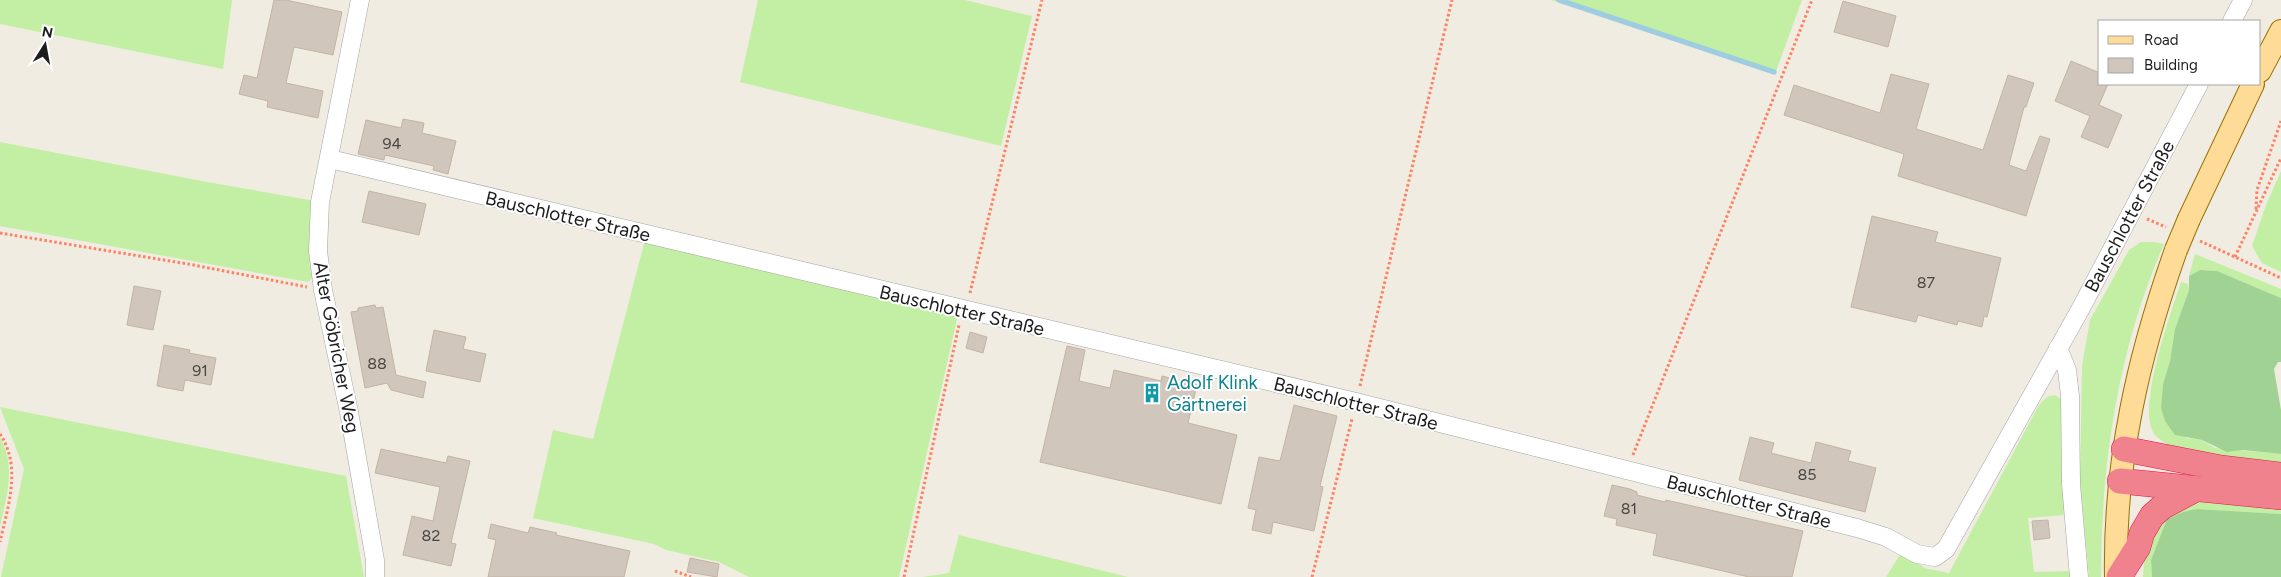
<svg xmlns="http://www.w3.org/2000/svg" width="2281" height="577" viewBox="0 0 2281 577" font-family="Figtree,sans-serif">
<style>
.grass{fill:#c2efa3}
.forest{fill:#a0d393}
.lines{fill:none;stroke-linecap:round;stroke-linejoin:round}
.stream{stroke:#9ecde2;stroke-width:5.5}
.building{fill:#d0c6bb;stroke:#c3b4a3}
.minor-casing{stroke:#a4a4a4;stroke-width:19}
.major-casing{stroke:#977200;stroke-width:24}
.highway-casing{stroke:#ea134a;stroke-width:26}
.path{stroke:#ff8164;stroke-width:3;stroke-dasharray:2.5 2.5;stroke-linecap:butt}
.minor{stroke:#fff;stroke-width:18}
.major{stroke:#ffdb98;stroke-width:22}
.highway{stroke:#ef828d;stroke-width:25}
.major-bridge-casing{stroke:#977200;stroke-width:24;stroke-linecap:butt}
.major-bridge{stroke:#ffdb98;stroke-width:22}
.labels{text-anchor:middle;stroke-width:4;stroke-linejoin:round;paint-order:stroke}
.number-label{font-size:16px;fill:#4a4744}
.street-label{font-size:19px;fill:#1d1d1d;stroke:#fff}
.culture-label{font-size:19px;fill:#0d838f;stroke:#fff;text-anchor:start}
</style>
<rect width="100%" height="100%" fill="#f0ece2"/>
<g class="grass">
<path d="M0,0H232L223,69L0,24Z"/>
<path d="M758,0H965L1032,16L1001,146L740,82Z"/>
<path d="M1551,0H1802L1775,74Z"/>
<path d="M0,142L207,182L315,201L314,276L308,282L0,226Z"/>
<path d="M2281,171V272L2262,263L2252,246L2266,205Z"/>
<path d="M645,240L951,313L957,319L899,577H749L719,562L666,550L654,544L533,518L553,430L593,439Z"/>
<path d="M2141,242H2154L2164,244C2118,349 2101,463 2101,577H2089L2080,480L2082,366L2090,320L2129,250Z"/>
<path d="M2195,254L2281,289V298L2217,271L2200,270L2189,276Z"/>
<path d="M2181,282L2188,284L2189,290L2175,329L2170,361L2163,384L2161,408L2186,438L2202,440L2215,448L2281,454V464L2248,461L2170,446C2164,442 2156,438 2153,432C2138,403 2171,313 2181,282Z"/>
<path d="M2055,395L2062,400L2064,515L2028,518L2034,572L2069,571L2070,577H1886L1902,551L1914,558L1924,568L1949,573L2039,405L2047,397Z"/>
<path d="M0,407L346,476L364,577H1L24,469Z"/>
<path d="M0,438C17,466 6,498 0,527Z"/>
<path d="M2191,501L2281,505V514L2197,509L2167,519L2151,560L2152,577H2143L2145,552L2160,521Z"/>
<path d="M959,535L1128,577H922L949,573Z"/>
</g>
<g class="forest">
<path d="M2200,270L2217,271L2281,298V362H2278L2274,369L2281,410V454L2243,450L2227,452L2202,440L2175,435L2165,421L2161,408L2163,384L2170,361L2175,329L2189,290V276Z"/>
<path d="M2197,509L2281,514V577H2152L2151,560L2167,519L2183,512Z"/>
</g>
<g class="lines">
<path class="stream" d="M1559,0L1774,72"/>
</g>
<g class="building">
<path d="M274,0H286L342,12L333,55L294,47L286,83L323,91L318,118L267,107L268,101L239,94L244,75L257,78Z"/>
<path d="M1843,1L1896,16L1888,47L1834,32Z"/>
<path d="M2071,61L2100,73V84H2108L2099,105L2122,115L2108,148L2081,137L2090,116L2055,101Z"/>
<path d="M1891,74L1929,84L1916,129L1983,150L2008,75L2034,83L2026,107H2024L2009,165L2026,171L2040,136L2050,139L2026,216L1898,176L1904,154L1784,115L1794,85L1880,113Z"/>
<path d="M403,119L424,123L422,133L456,141L448,174L433,170L434,166L385,155L384,160L358,154L366,120L401,128Z"/>
<path d="M369,191L426,204L419,235L362,222Z"/>
<path d="M1872,216L1938,232L1935,242L2001,258L1987,317L1984,316L1982,327L1958,321L1957,325L1918,315L1916,322L1851,307Z"/>
<path d="M134,286L161,291L153,330L127,325Z"/>
<path d="M375,305L376,308L383,307L396,375L426,382L423,398L391,390L387,383L365,388L351,312L358,311V308Z"/>
<path d="M434,330L466,337L463,349L486,354L480,382L426,371Z"/>
<path d="M970,332L987,337L983,353L966,348Z"/>
<path d="M164,345L190,350L189,353L216,358L211,385L185,380L183,391L157,386Z"/>
<path d="M1067,346L1085,350L1079,381L1110,388L1114,370L1161,381L1162,376L1197,385L1188,423L1237,435L1221,504L1040,462Z"/>
<path d="M1294,405L1337,416L1320,486L1323,487L1314,531L1273,522L1271,534L1252,530L1256,510L1248,508L1259,457L1280,461Z"/>
<path d="M1750,437L1774,443L1771,453L1811,463L1816,442L1851,451L1848,461L1876,468L1865,512L1739,480Z"/>
<path d="M381,449L446,463L448,456L470,461L451,543L456,544L451,566L403,555L412,516L433,521L440,487L375,473Z"/>
<path d="M1612,485L1630,489L1637,492V495L1665,502L1666,500L1803,531L1792,577H1749L1653,555L1657,534L1616,525L1617,519L1604,516Z"/>
<path d="M2048,520L2050,538L2034,540L2032,521Z"/>
<path d="M491,524L528,533L530,527L557,533L556,535L630,551L624,577H488L496,540L488,538Z"/>
<path d="M690,558L719,564L717,577L687,572Z"/>
</g>
<g class="lines">
<defs>
<g id="minor">
<path d="M360,0L320,202L318,251L323,290L349,412L375,560V577"/>
<path d="M2232,21L2243,0"/>
<path d="M330,159L1356,402L1857,528L1886,537L1917,554L1935,557L1946,549L2081,308L2199,84"/>
<path d="M2058,348L2067,370L2070,396L2071,484L2079,577"/>
</g>
<g id="major">
<path d="M2260,71L2281,31"/>
<path d="M2189,219L2253,84"/>
<path d="M2116,577C2114,462 2138,357 2176,250"/>
</g>
<g id="highway">
<path d="M2124,449L2221,468L2281,475"/>
<path d="M2120,481L2281,497"/>
<path d="M2119,577L2138,547L2142,533L2152,516L2162,507L2194,490"/>
</g>
</defs>
<use href="#minor" class="minor-casing"/>
<use href="#major" class="major-casing"/>
<use href="#highway" class="highway-casing"/>
<g class="path">
<path d="M2256,209L2257,190L2281,121"/>
<path d="M2147,219L2166,227"/>
<path d="M0,233L188,264L307,287"/>
<path d="M2200,241L2281,278"/>
<path d="M2235,257L2281,158"/>
<path d="M970,293L1042,0"/>
<path d="M1360,386L1452,0"/>
<path d="M0,434C22,467 8,506 0,542"/>
<path d="M1633,455L1812,0"/>
<path d="M675,571L691,577"/>
<path d="M904,577L959,325"/>
<path d="M1312,577L1352,419"/>
</g>
<use href="#minor" class="minor"/>
<use href="#major" class="major"/>
<use href="#highway" class="highway"/>
<defs>
<path id="major-bridge" d="M2176,250L2189,219"/>
</defs>
<use href="#major-bridge" class="major-bridge-casing"/>
<use href="#major-bridge" class="major-bridge"/>
</g>
<defs>
<symbol id="building-bare" viewBox="-9 -9 18 18"><path d="M-4-6H4V6H1V3H-1V6H-4ZM-2.5-4.3h1.7v1.8h-1.7ZM.8-4.3h1.7v1.8H.8ZM-2.5-1h1.7V.8h-1.7ZM.8-1h1.7V.8H.8Z" fill="#0f9aa8" stroke="#fff" stroke-width="2.5" paint-order="stroke"/></symbol>
</defs>
<g fill-rule="evenodd">
<use href="#building-bare" x="1138" y="379" width="28" height="28"/>
</g>
<g class="labels">
<g class="number-label">
<text x="392" y="149">94</text>
<text x="1926" y="288">87</text>
<text x="377" y="369">88</text>
<text x="200" y="376">91</text>
<text x="1807" y="480">85</text>
<text x="1629" y="514">81</text>
<text x="431" y="541">82</text>
</g>
<g class="street-label">
<text transform="translate(568 216) rotate(13)" y="7">Bauschlotter Straße</text>
<text transform="translate(2129 216) rotate(-62)" y="7">Bauschlotter Straße</text>
<text transform="translate(962 310) rotate(13)" y="7">Bauschlotter Straße</text>
<text transform="translate(337 347) rotate(79)" y="7">Alter Göbricher Weg</text>
<text transform="translate(1356 403) rotate(14)" y="7">Bauschlotter Straße</text>
<text transform="translate(1749 501) rotate(14)" y="7">Bauschlotter Straße</text>
</g>
<g class="culture-label">
<text x="1167" y="389">Adolf Klink<tspan x="1167" dy="22">Gärtnerei</tspan></text>
</g>
</g>
<rect x="2098" y="20" width="162" height="65" fill="#ffffff" stroke="#a5a5a5"/>
<rect x="2108" y="36" width="25" height="8" fill="#ffdb98" stroke="#a5a5a5"/>
<text x="2144" y="45" font-size="15" fill="#1d1d1d">Road</text>
<rect x="2108" y="58" width="25" height="15" fill="#d0c6bb" stroke="#a5a5a5"/>
<text x="2144" y="70" font-size="15" fill="#1d1d1d">Building</text>
<g transform="translate(45 45) rotate(11)" stroke="#ffffff" stroke-width="4" paint-order="stroke">
<path d="M0-4L9 19L0 12L-9 19Z" fill="#1d1d1d"/>
<text y="-8" font-size="14" font-weight="bold" text-anchor="middle" fill="#1d1d1d">N</text>
</g>
</svg>
